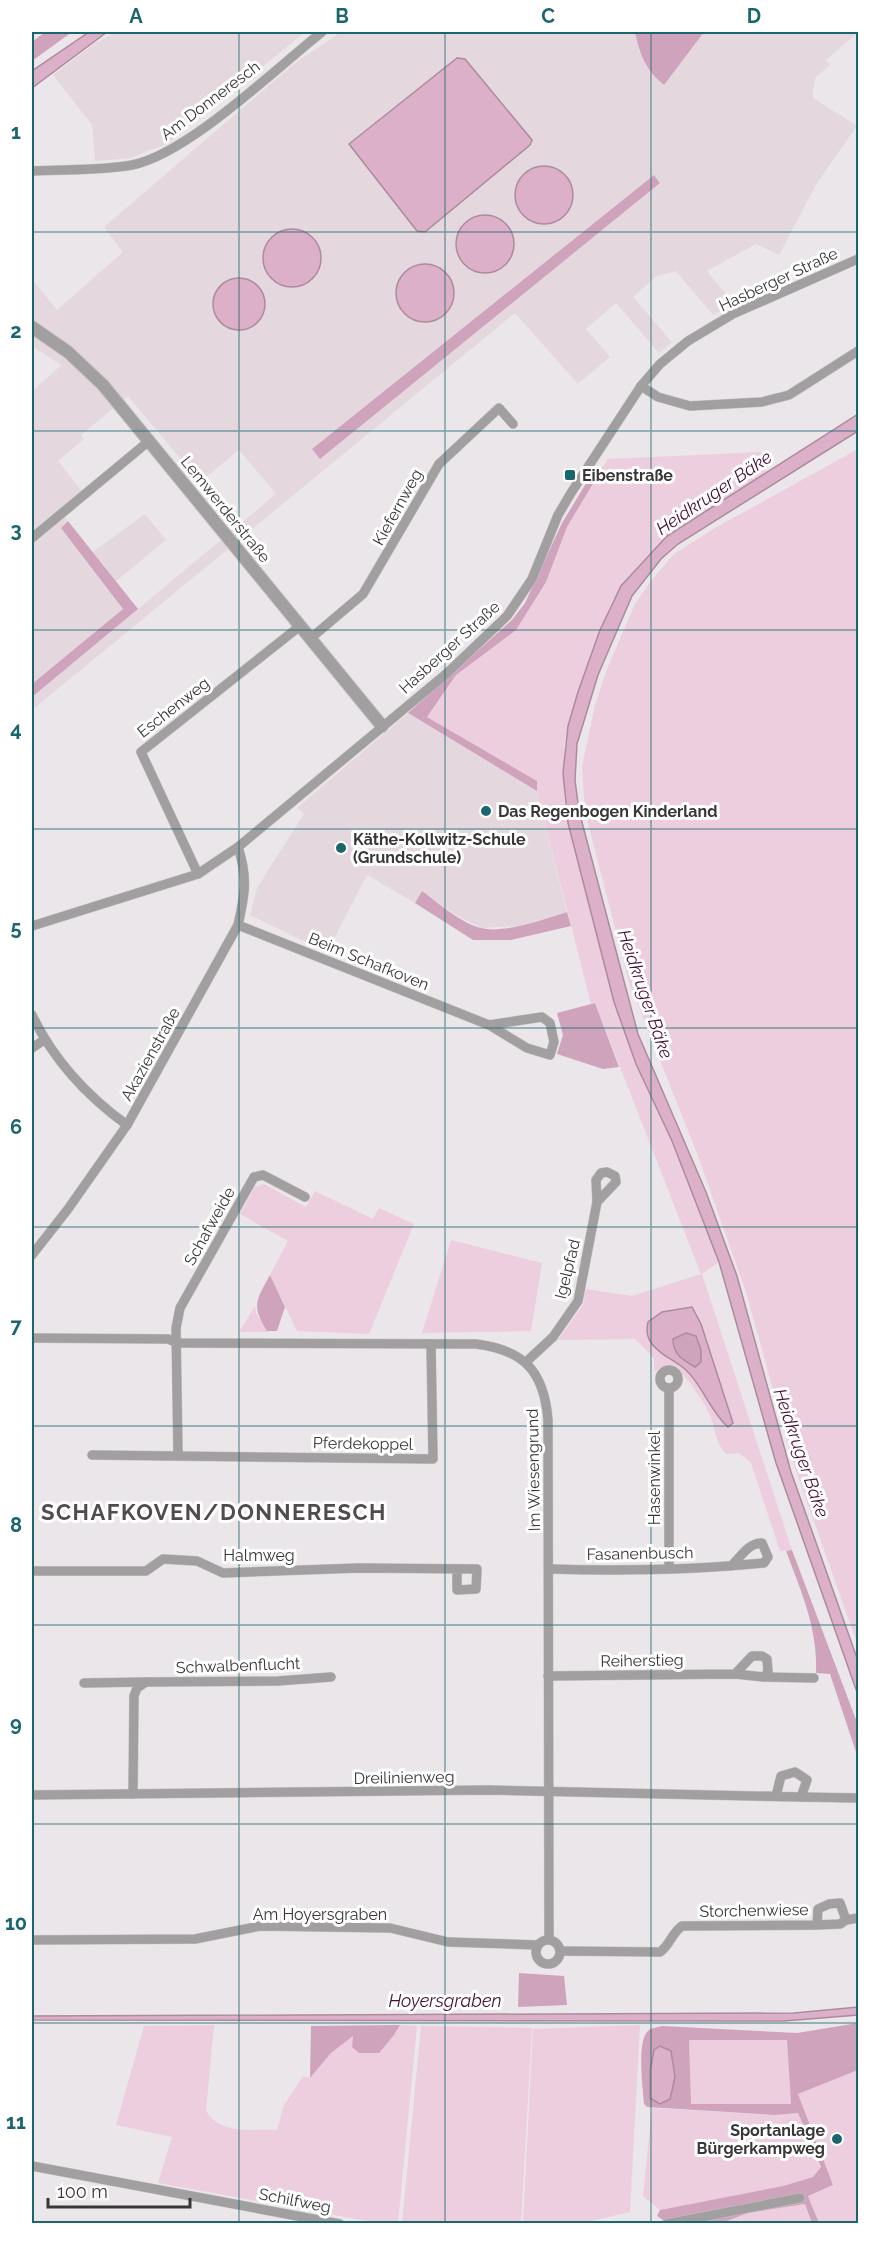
<svg xmlns="http://www.w3.org/2000/svg" width="890" height="2255" viewBox="0 0 890 2255" font-family="Raleway,sans-serif">
<style>
.built{fill:#e4d8de;fill-rule:evenodd}
.green{fill:#eccedf}
.forest{fill:#d0a3bd;fill-rule:evenodd}
.water{fill:#ddb0c9;stroke:#ac8b9d;stroke-width:1.5;fill-rule:evenodd}
.lines{fill:none;stroke-linecap:round;stroke-linejoin:round}
.minor-casing{stroke:#c7c3c5;stroke-width:10}
.tertiary-casing{stroke:#c7c3c5;stroke-width:14}
.minor{stroke:#a19fa0;stroke-width:9}
.tertiary{stroke:#a19fa0;stroke-width:12}
.grid{fill:none;stroke:#19666c;stroke-width:1.5;stroke-opacity:0.55}
.poi-dot{fill:#19666c;stroke:#fff;stroke-width:2}
.labels{text-anchor:middle;stroke-width:6;stroke-linejoin:round;paint-order:stroke}
.street-label{font-size:16px;fill:#383637;stroke:#fff}
.poi-label{font-size:16px;font-weight:bold;fill:#383637;stroke:#fff;text-anchor:start}
.water-label{font-size:18px;font-style:italic;fill:#461135;stroke:#fff}
.district-label{font-size:22px;font-weight:bold;letter-spacing:1.5px;fill:#504c4e;stroke:#fff}
.neatline{fill:none;stroke:#19666c;stroke-width:2}
.grid-label{font-size:20px;text-anchor:middle;font-weight:bold;fill:#19666c}
</style>
<rect width="100%" height="100%" fill="#ebe6e9"/>
<g class="built">
<path d="M116,32H305L170,142L131,158L95,161L92,125L53,75L94,44Z"/>
<path d="M341,32H635L639,51L663,85L704,32H858L826,60L830,65L815,78L813,90V98L857,126L817,183L779,255L756,244L707,271L735,305L713,315L676,271L657,276L633,297L672,342L659,353L616,303L586,329L610,357L578,384L515,313L32,710V697L276,494L239,450L200,482L128,396L81,435L84,439L58,461L82,491L60,511L68,521L61,528L123,609L32,684V392L61,365L32,346V279L57,310L123,252L104,227L295,63ZM654,175L660,183L320,458L313,449Z"/>
<path d="M145,514L166,540L116,581L93,552Z"/>
<path d="M408,713L537,791L567,912L523,926L481,928L454,914L422,891L415,903L367,875L327,952L250,915L257,888L304,814L297,808Z"/>
</g>
<g class="green">
<path d="M858,449V1646L793,1462L746,1292L698,1156L629,982L585,812L582,767L595,705L607,669L635,604L650,582L674,554L715,528Z"/>
<path d="M762,452L760,460L768,473L688,521L612,601L578,692L564,744V797L568,823L614,1002L636,1064L672,1141L719,1262L702,1274L792,1550L780,1551L751,1463L739,1453L726,1454C715,1443 715,1425 708,1411C704,1402 680,1366 670,1365C664,1364 659,1369 654,1372V1358L635,1339L558,1340L583,1305L586,1289L632,1296L701,1274L595,1003L591,1004L537,791V781L427,717L456,675L516,629L546,582L567,527L608,459Z"/>
<path d="M264,1184L306,1207L315,1191L373,1219L379,1208L414,1224L369,1334L297,1331L270,1275L288,1241L240,1214L255,1187Z"/>
<path d="M451,1240L542,1263L531,1331L422,1333Z"/>
<path d="M255,1306L256,1313L267,1331L271,1332H239Z"/>
<path d="M214,2025L206,2111C221,2135 251,2129 277,2130L284,2105L303,2076L310,2078L331,2053L354,2035L352,2047L394,2035L400,2025L417,2026L398,2223H378L158,2183L172,2137L116,2125L144,2026Z"/>
<path d="M640,2025L630,2212L582,2223H523L533,2029Z"/>
<path d="M421,2026L532,2028L521,2223H402Z"/>
<path d="M689,2040H787L791,2104L690,2105Z"/>
<path d="M858,2070V2223H819L808,2196L833,2185L798,2094Z"/>
<path d="M652,2108L775,2115L798,2113L821,2168L813,2177L783,2186L660,2210L643,2196Z"/>
<path d="M805,2204L812,2223L722,2224L748,2213Z"/>
</g>
<g class="forest">
<path d="M45,32H72L32,61V42Z"/>
<path d="M635,32H704L664,85C646,71 639,53 635,32Z"/>
<path d="M654,175L660,183L320,459L312,449Z"/>
<path d="M596,467H603L567,527L546,582L516,630L456,675L427,717L537,781V791L408,713L512,620L525,603L562,523Z"/>
<path d="M68,521L138,609L32,697V684L123,609L61,528Z"/>
<path d="M422,891C439,903 460,923 481,928C504,934 545,919 567,912L571,926L511,940H473L415,903Z"/>
<path d="M595,1003L619,1067L603,1069L557,1054L563,1035L557,1013Z"/>
<path d="M270,1275L285,1307L277,1331H267C251,1305 256,1301 270,1275Z"/>
<path d="M686,1333L696,1336L701,1350V1362L695,1367C683,1360 673,1355 673,1339Z"/>
<path d="M792,1550L858,1725V1758L830,1674L816,1673C818,1629 801,1591 786,1551Z"/>
<path d="M519,1973L564,1976L567,2005L518,2007Z"/>
<path d="M858,2023V2070L798,2094L833,2185L808,2196L819,2223H812L805,2204L748,2213L722,2223L666,2222L657,2216L660,2210L783,2186L813,2177L821,2167L798,2113L775,2115L647,2107L644,2104C643,2090 636,2039 649,2030C652,2028 658,2027 662,2026L797,2033ZM689,2040H787L791,2104H691Z"/>
<path d="M400,2025L394,2035L379,2053H359L352,2047L353,2036L331,2053L310,2078L311,2026Z"/>
</g>
<g class="water">
<path d="M89,32H107L32,88V71Z"/>
<path d="M457,58L465,59L532,140L530,145L425,232L417,231L349,144Z"/>
<circle cx="544" cy="195" r="29"/>
<circle cx="485" cy="244" r="29"/>
<circle cx="292" cy="258" r="29"/>
<circle cx="425" cy="293" r="29"/>
<circle cx="239" cy="304" r="26"/>
<path d="M858,414V431L678,544L661,559L632,596L598,675L577,744L575,780L579,811L638,1034L706,1192L737,1276L791,1472L858,1661V1695L776,1463L719,1262L672,1141L636,1064L614,1002L568,823L563,773L568,726L578,692L600,630L621,586L667,536Z"/>
<path d="M692,1307L701,1324L733,1423L728,1427C710,1411 703,1386 686,1370C675,1360 661,1356 652,1344C647,1338 646,1330 648,1322L662,1312ZM686,1333L696,1336L701,1350V1362L695,1367C683,1360 673,1355 673,1339Z"/>
<path d="M858,2007V2015L784,2021L32,2020V2016L794,2013Z"/>
<path d="M660,2046L671,2051L675,2077L670,2099L660,2104L650,2098V2071L654,2050Z"/>
</g>
<g class="lines">
<defs>
<g id="minor">
<path d="M32,171C65,169 99,171 132,165C188,154 275,69 322,32"/>
<path d="M641,386L658,397L690,406L762,402L789,395L858,351"/>
<path d="M32,538L149,441"/>
<path d="M311,638L363,594L439,464L499,408L513,424"/>
<path d="M198,874L141,752L300,626"/>
<path d="M238,925L489,1025L542,1017L550,1023L554,1042L550,1055L527,1048L489,1025"/>
<path d="M32,926L198,874L238,847L446,674L507,616L532,579L558,515L571,493L641,386L660,364L688,341L733,314L858,259"/>
<path d="M32,1015C53,1059 87,1096 127,1125"/>
<path d="M32,1048L44,1040"/>
<path d="M32,1255L68,1209L127,1125L238,925C245,894 248,878 238,847"/>
<path d="M32,1338L168,1339L178,1343L476,1344C524,1350 544,1371 548,1420L549,1939"/>
<path d="M526,1362L553,1337L578,1301L597,1202L616,1182L615,1176L607,1172L601,1173L596,1180L597,1202"/>
<circle cx="669" cy="1379" r="9"/>
<path d="M669,1388V1568"/>
<path d="M178,1454L176,1328L180,1308L254,1177L263,1175L305,1197"/>
<path d="M92,1455L433,1459L431,1344"/>
<path d="M550,1569C621,1571 693,1570 764,1563L768,1557L762,1543C748,1543 741,1557 731,1566"/>
<path d="M32,1571H146L163,1559L197,1561L223,1573L359,1568L477,1569L476,1589L457,1590V1569"/>
<path d="M548,1676L735,1674L764,1677L768,1672L767,1659L762,1656H752L735,1674"/>
<path d="M764,1677L814,1678"/>
<path d="M84,1683L146,1682"/>
<path d="M133,1794L134,1696L137,1688L146,1682L278,1681L331,1677"/>
<path d="M32,1795L489,1790L801,1797L807,1780L795,1772L781,1776L776,1796"/>
<path d="M801,1797L858,1798"/>
<path d="M846,1920L858,1918"/>
<circle cx="548" cy="1952" r="12"/>
<path d="M32,1940L195,1939L260,1926L390,1928L448,1942L537,1945"/>
<path d="M560,1951L660,1952C670,1945 671,1934 682,1926L817,1925L818,1909L829,1904L840,1903L846,1920L840,1924L817,1925"/>
<path d="M32,2166L340,2224"/>
<path d="M666,2224L800,2198"/>
</g>
<path id="tertiary" d="M32,327L68,352L103,385L382,726"/>
</defs>
<use href="#minor" class="minor-casing"/>
<use href="#tertiary" class="tertiary-casing"/>
<use href="#minor" class="minor"/>
<use href="#tertiary" class="tertiary"/>
</g>
<path class="grid" d="M239,32V2224M445,32V2224M651,32V2224M32,232H858M32,431H858M32,630H858M32,829H858M32,1028H858M32,1227H858M32,1426H858M32,1625H858M32,1824H858M32,2023H858"/>
<g class="poi-dot">
<rect x="564" y="469" width="12" height="12" rx="3"/>
<circle cx="486" cy="811" r="6"/>
<circle cx="341" cy="848" r="6"/>
<circle cx="837" cy="2139" r="6"/>
</g>
<g class="labels">
<g class="street-label">
<text transform="translate(210 100) rotate(-37)" y="6">Am Donneresch</text>
<text transform="translate(778 279) rotate(-25)" y="6">Hasberger Straße</text>
<text transform="translate(397 507) rotate(-61)" y="6">Kiefernweg</text>
<text transform="translate(226 509) rotate(51)" y="6">Lemwerderstraße</text>
<text transform="translate(449 647) rotate(-42)" y="6">Hasberger Straße</text>
<text transform="translate(173 707) rotate(-38)" y="6">Eschenweg</text>
<text transform="translate(369 961) rotate(22)" y="6">Beim Schafkoven</text>
<text transform="translate(150 1054) rotate(-61)" y="6">Akazienstraße</text>
<text transform="translate(209 1226) rotate(-61)" y="6">Schafweide</text>
<text transform="translate(567 1269) rotate(-76)" y="6">Igelpfad</text>
<text transform="translate(363 1443) rotate(1)" y="6">Pferdekoppel</text>
<text transform="translate(533 1470) rotate(-91)" y="6">Im Wiesengrund</text>
<text transform="translate(654 1478) rotate(-90)" y="6">Hasenwinkel</text>
<text transform="translate(640 1553) rotate(-1)" y="6">Fasanenbusch</text>
<text x="259" y="1561">Halmweg</text>
<text transform="translate(642 1660) rotate(-1)" y="6">Reiherstieg</text>
<text transform="translate(238 1665) rotate(-2)" y="6">Schwalbenflucht</text>
<text transform="translate(404 1777) rotate(-1)" y="6">Dreilinienweg</text>
<text transform="translate(754 1910) rotate(-1)" y="6">Storchenwiese</text>
<text x="320" y="1920">Am Hoyersgraben</text>
<text transform="translate(295 2200) rotate(11)" y="6">Schilfweg</text>
</g>
<g class="poi-label">
<text x="582" y="481">Eibenstraße</text>
<text x="498" y="817">Das Regenbogen Kinderland</text>
<text x="353" y="845">Käthe-Kollwitz-Schule<tspan x="353" dy="18">(Grundschule)</tspan></text>
<text x="825" y="2136" text-anchor="end">Sportanlage<tspan x="825" dy="18">Bürgerkampweg</tspan></text>
</g>
<g class="water-label">
<text transform="translate(714 493) rotate(-34)" y="6">Heidkruger Bäke</text>
<text transform="translate(645 994) rotate(71)" y="6">Heidkruger Bäke</text>
<text transform="translate(801 1453) rotate(71)" y="6">Heidkruger Bäke</text>
<text x="445" y="2007">Hoyersgraben</text>
</g>
<g class="district-label">
<text x="214" y="1520">SCHAFKOVEN/DONNERESCH</text>
</g>
</g>
<rect width="890" height="2255" fill="none" stroke="#ffffff" stroke-width="66"/>
<path d="M48 2198v9h142v-9" fill="none" stroke="#383637" stroke-width="3"/>
<text x="57" y="2198" font-size="18" fill="#383637" stroke="#ffffff" stroke-width="4.5" paint-order="stroke">100 m</text>
<rect x="33" y="33" width="824" height="2189" class="neatline"/>
<g class="grid-label">
<text x="136" y="23">A</text>
<text x="342" y="23">B</text>
<text x="548" y="23">C</text>
<text x="754" y="23">D</text>
<text x="16" y="139">1</text>
<text x="16" y="338">2</text>
<text x="16" y="537">3</text>
<text x="16" y="736">4</text>
<text x="16" y="935">5</text>
<text x="16" y="1134">6</text>
<text x="16" y="1333">7</text>
<text x="16" y="1532">8</text>
<text x="16" y="1731">9</text>
<text x="16" y="1930">10</text>
<text x="16" y="2129">11</text>
</g>
</svg>
